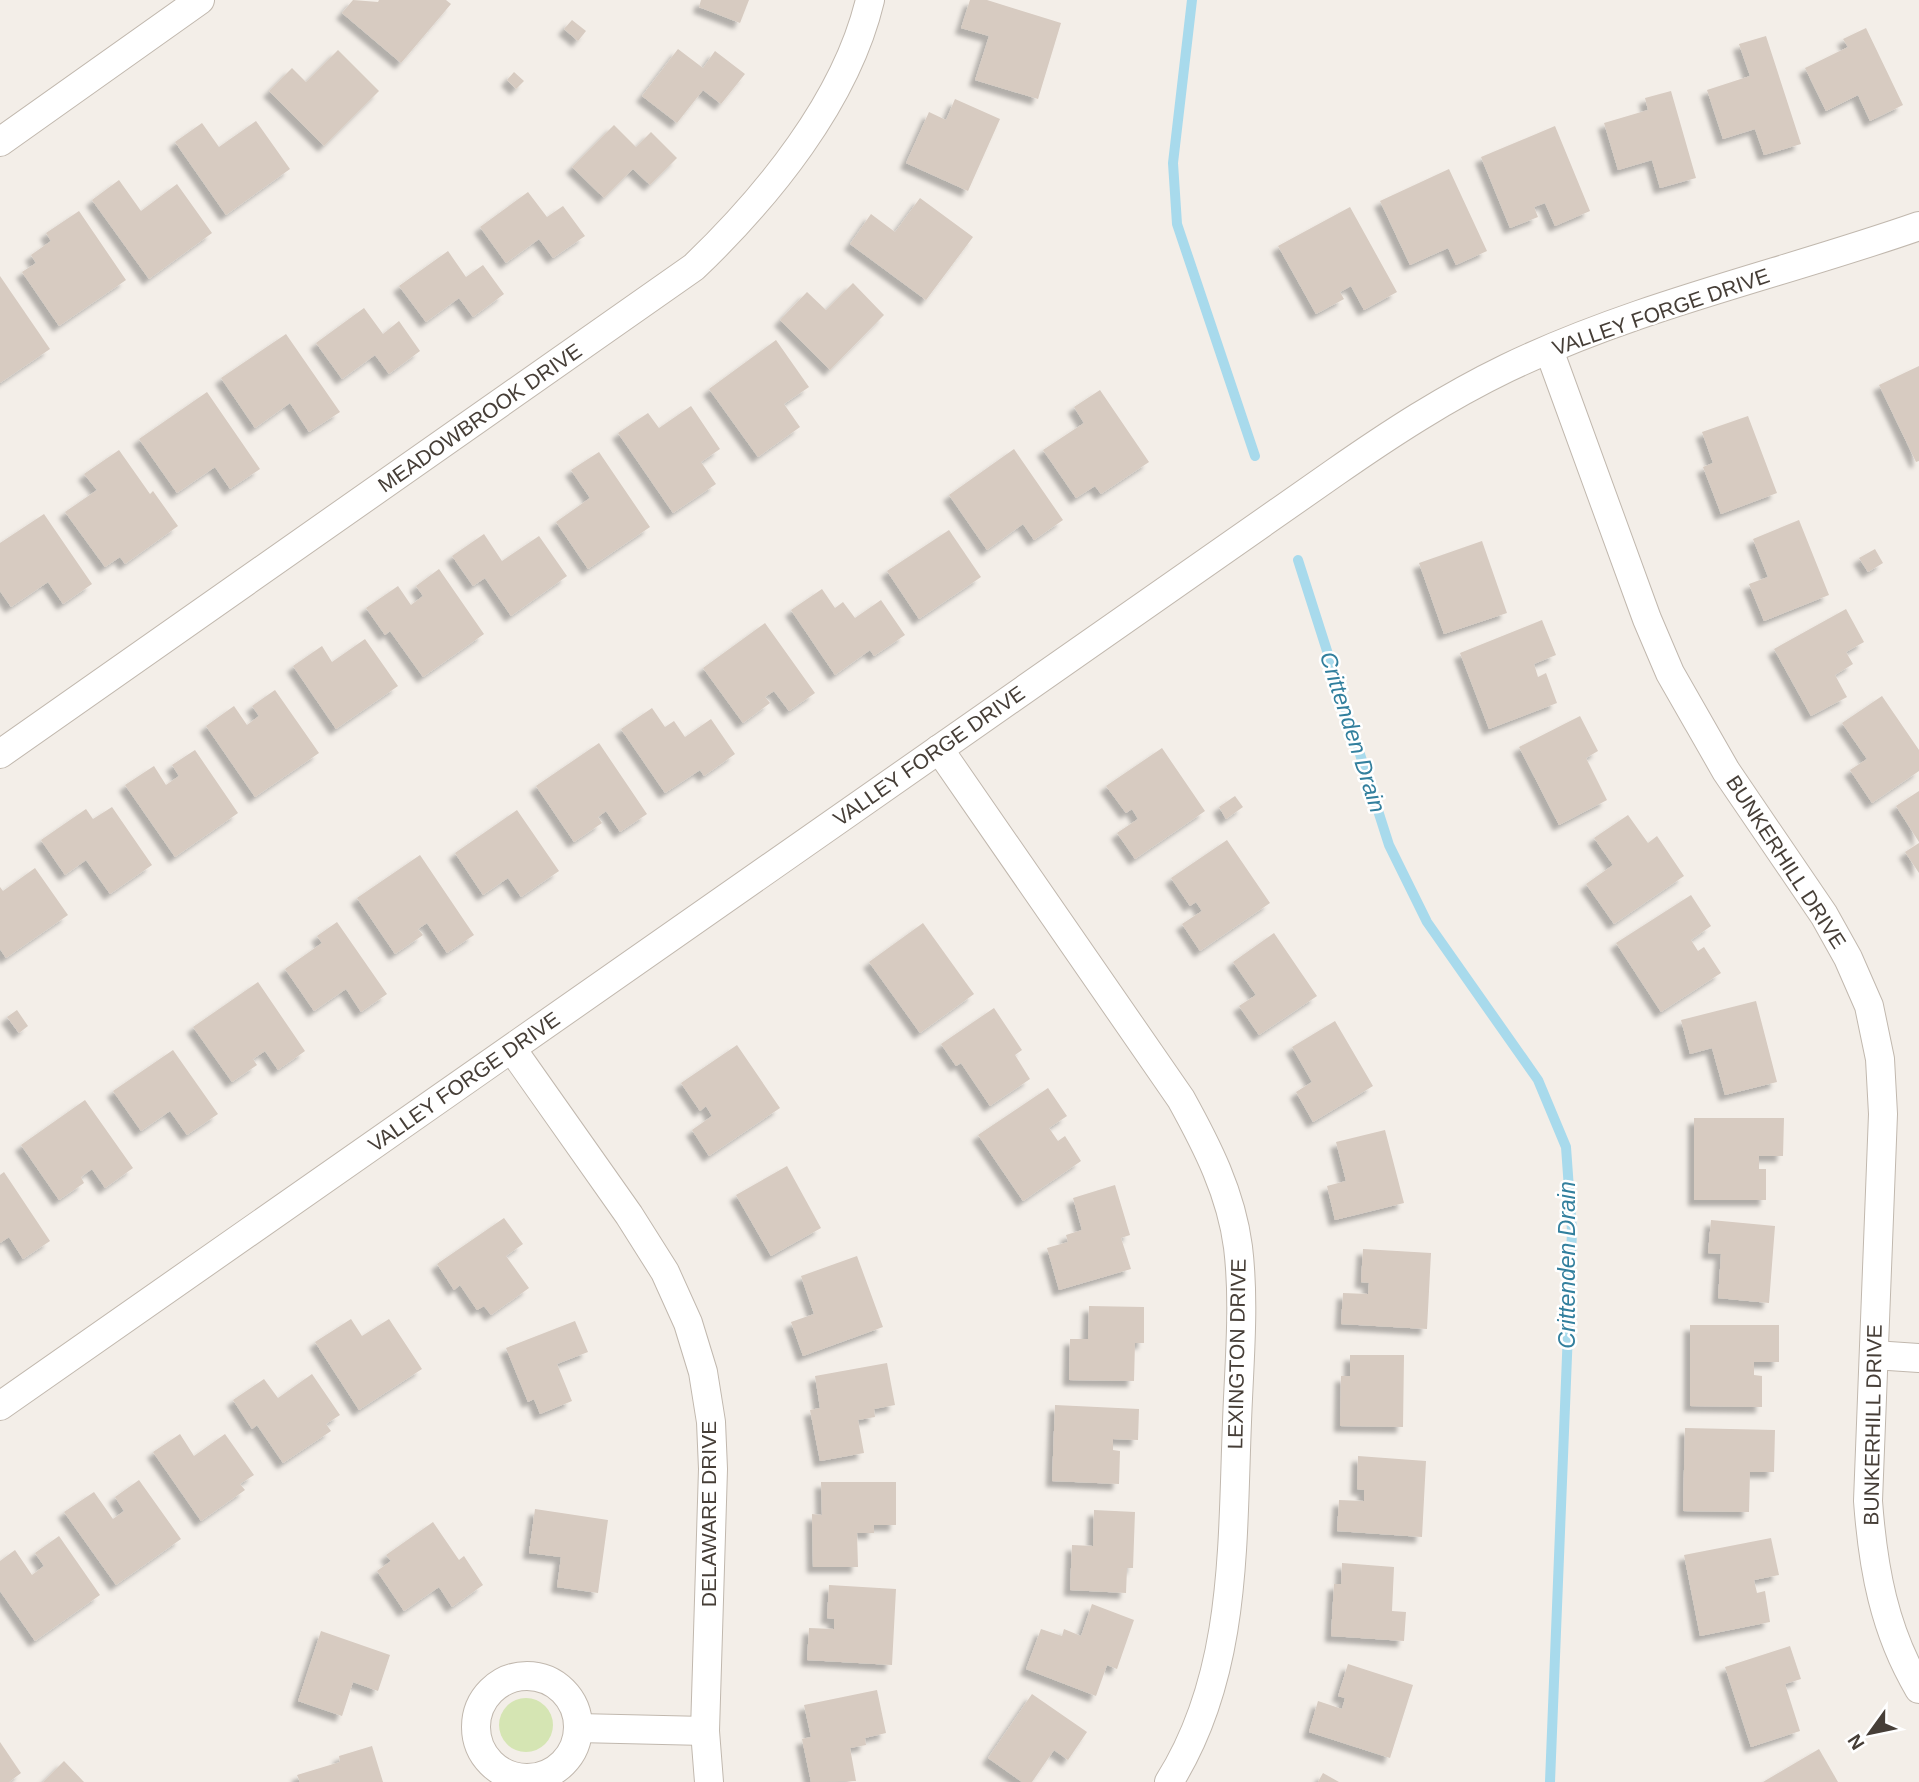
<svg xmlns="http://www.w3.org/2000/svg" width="1919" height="1782" viewBox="0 0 1919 1782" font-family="Helvetica,sans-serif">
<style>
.green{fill:#d5e5b3}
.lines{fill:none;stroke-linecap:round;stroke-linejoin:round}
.stream{stroke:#a8daec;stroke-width:10}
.building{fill:#d7cbc1;filter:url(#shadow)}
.street-casing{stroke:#c1b8ae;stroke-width:30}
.street{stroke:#fff;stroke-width:28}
.labels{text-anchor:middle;stroke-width:5;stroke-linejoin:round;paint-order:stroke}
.street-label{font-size:21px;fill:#463e37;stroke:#fff}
.water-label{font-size:23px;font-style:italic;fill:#327f9d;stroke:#fff}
</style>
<defs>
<filter id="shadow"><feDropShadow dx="-6" dy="6" stdDeviation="2" flood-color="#0004"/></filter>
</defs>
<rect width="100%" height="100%" fill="#f3eee8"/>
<circle class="green" cx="526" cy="1725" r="27"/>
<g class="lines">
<g class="stream">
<path d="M1192,0L1173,163L1177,224L1255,456"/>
<path d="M1298,560L1389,845L1427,922L1538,1080L1566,1147L1572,1231L1550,1782"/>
</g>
</g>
<g class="building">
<path d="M353,0L378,2L379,0H446L451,4L401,63L342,13Z"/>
<path d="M701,0H749L740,23L699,7Z"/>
<path d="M970,0H987L1061,23L1038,99L975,80L989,36L961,28Z"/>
<path d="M572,20L586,31L578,41L564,29Z"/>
<path d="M1866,28L1903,105L1870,121L1858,95L1826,111L1805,68L1848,47L1843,39Z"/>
<path d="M1766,36L1801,144L1764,155L1755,129L1723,139L1707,90L1750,76L1739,44Z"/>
<path d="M678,49L703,68L715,51L745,74L721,104L703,90L677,123L642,96Z"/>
<path d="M338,50L379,91L324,146L269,91L292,68L306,82Z"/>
<path d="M514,72L524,81L516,89L507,80Z"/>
<path d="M1671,91L1696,178L1660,188L1652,160L1618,170L1604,123L1648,110L1645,98Z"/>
<path d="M955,99L1000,119L968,191L906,163L929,112L946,120Z"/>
<path d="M256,121L290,169L226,215L175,142L202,123L219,147Z"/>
<path d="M614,125L636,147L651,132L677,158L650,185L633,169L604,198L572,167Z"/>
<path d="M1555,126L1590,211L1555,226L1545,203L1534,207L1538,217L1510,228L1481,157Z"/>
<path d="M1449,169L1487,251L1456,265L1448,248L1410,265L1380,201Z"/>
<path d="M119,180L141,211L177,184L212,233L149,279L92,200Z"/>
<path d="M528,192L547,217L563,206L585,236L553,258L539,239L506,263L480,227Z"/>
<path d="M920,198L973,237L926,300L850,244L871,214L895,232Z"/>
<path d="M1350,207L1397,292L1364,310L1351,286L1340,292L1344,299L1316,314L1278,246Z"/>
<path d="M79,211L126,280L59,326L22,272L36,263L31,255L51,241L46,233Z"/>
<path d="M448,251L466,277L483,265L504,294L473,317L459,298L426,322L399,286Z"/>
<path d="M0,276L50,349L0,383Z"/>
<path d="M853,283L884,315L830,370L780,320L807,292L826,310Z"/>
<path d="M364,308L383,334L399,321L420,351L389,374L375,355L342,379L316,343Z"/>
<path d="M286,334L340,412L309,432L290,403L255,428L221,378Z"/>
<path d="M776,340L809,387L784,404L800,427L758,457L709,389Z"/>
<path d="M1919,366V461L1916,462L1879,385Z"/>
<path d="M1100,390L1149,462L1101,494L1095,486L1076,498L1043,450L1084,423L1074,407Z"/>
<path d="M207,392L260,469L230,489L215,467L177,493L139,439Z"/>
<path d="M691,406L720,449L701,462L716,484L673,513L618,433L648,413L659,428Z"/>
<path d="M1748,416L1777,493L1721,514L1703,467L1713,463L1702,432Z"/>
<path d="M1014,449L1063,520L1034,540L1023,524L987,550L949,495Z"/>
<path d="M119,450L150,494L153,491L178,526L125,564L120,557L105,567L65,512L97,490L84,474Z"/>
<path d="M599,452L650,527L588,569L556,522L590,498L571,470Z"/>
<path d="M44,514L92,584L63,604L48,582L11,607L0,591V543Z"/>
<path d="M1799,520L1829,595L1764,621L1749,584L1768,577L1753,539Z"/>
<path d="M949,530L981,577L919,619L887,571Z"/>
<path d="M484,534L502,561L539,536L567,576L511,616L485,578L473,586L452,556Z"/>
<path d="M1482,541L1507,613L1444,634L1419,563Z"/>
<path d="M1875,549L1883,563L1868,572L1859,558Z"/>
<path d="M439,569L484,634L423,677L390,631L385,635L366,608L398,586L411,605L423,596L416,586Z"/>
<path d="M822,589L835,608L843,602L855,618L881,600L905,635L874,656L870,650L835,675L791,610Z"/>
<path d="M1846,609L1864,642L1846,652L1853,664L1835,675L1847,697L1811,716L1774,649Z"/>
<path d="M1542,620L1556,655L1534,664L1538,677L1546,673L1557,703L1489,729L1460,653Z"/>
<path d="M765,623L815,693L789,711L774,691L765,697L770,703L743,723L703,668Z"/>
<path d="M365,639L398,686L336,729L293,666L322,646L332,662Z"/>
<path d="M275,690L319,753L255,797L206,726L234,706L247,725L259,716L252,706Z"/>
<path d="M1882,696L1919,750V771L1872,803L1850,770L1867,759L1842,723Z"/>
<path d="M652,708L665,727L674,721L685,737L711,719L735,754L704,776L700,770L665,793L621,729Z"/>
<path d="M1580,716L1598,751L1586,758L1607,800L1559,825L1519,747Z"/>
<path d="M599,743L647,814L620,832L606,811L598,817L602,823L574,842L536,786Z"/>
<path d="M1162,748L1205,811L1135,859L1117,833L1138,819L1132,809L1126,813L1106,786Z"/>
<path d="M195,750L238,813L175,857L125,785L154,766L166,785L179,776L172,765Z"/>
<path d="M1919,791V842L1896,806Z"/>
<path d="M1235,796L1243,807L1226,819L1219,807Z"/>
<path d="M112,807L152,865L110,894L86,860L65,875L41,840L86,809L93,819Z"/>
<path d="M517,810L559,871L521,897L508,878L483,895L455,853Z"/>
<path d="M1628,815L1648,843L1657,836L1684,876L1614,924L1586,884L1613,865L1594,838Z"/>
<path d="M1227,840L1270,903L1200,951L1182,924L1202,911L1196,902L1190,906L1171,878Z"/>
<path d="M1919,843V873L1905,852Z"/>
<path d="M420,855L474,935L447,953L427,923L418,929L423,935L395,954L357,898Z"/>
<path d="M35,868L68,915L6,958L0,949V887L3,891Z"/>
<path d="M1691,895L1711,926L1691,940L1698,951L1704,947L1721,973L1661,1012L1616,943Z"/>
<path d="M337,922L387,994L361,1012L346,989L314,1011L285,969L322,943L317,936Z"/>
<path d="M923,923L974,994L920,1033L869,962Z"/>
<path d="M1274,933L1317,996L1259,1035L1239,1006L1256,995L1233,962Z"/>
<path d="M258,982L305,1051L278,1070L265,1051L253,1059L257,1065L232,1082L193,1027Z"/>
<path d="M1756,1001L1777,1082L1725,1095L1712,1048L1690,1054L1681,1020Z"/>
<path d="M994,1008L1022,1050L1015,1055L1030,1079L990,1106L961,1063L956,1066L941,1044Z"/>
<path d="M17,1010L28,1026L19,1033L7,1017Z"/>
<path d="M1335,1021L1373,1086L1313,1122L1296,1092L1312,1082L1292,1047Z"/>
<path d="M737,1045L780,1108L709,1156L692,1130L712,1116L706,1106L700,1111L681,1083Z"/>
<path d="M173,1050L218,1114L187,1135L170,1111L141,1131L113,1091Z"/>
<path d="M1048,1088L1067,1116L1049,1128L1058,1141L1065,1136L1081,1161L1023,1201L978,1135Z"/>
<path d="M85,1100L133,1168L105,1188L92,1169L81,1177L84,1183L59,1200L21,1145Z"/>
<path d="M1694,1118H1784L1783,1156H1759V1169H1766V1200H1694Z"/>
<path d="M1385,1130L1404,1203L1335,1220L1327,1186L1346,1181L1336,1142Z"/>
<path d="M787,1166L821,1228L771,1256L736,1195Z"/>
<path d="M4,1172L50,1241L23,1259L9,1237L0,1243V1175Z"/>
<path d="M1115,1185L1130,1235L1121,1238L1131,1269L1059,1290L1047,1248L1068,1242L1066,1235L1082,1230L1073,1198Z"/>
<path d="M504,1218L523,1244L506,1256L529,1288L491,1315L484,1306L477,1310L460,1285L454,1290L437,1264Z"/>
<path d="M1711,1220L1775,1226L1769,1303L1718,1298L1721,1254L1708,1253Z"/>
<path d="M1363,1249L1431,1253L1427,1329L1341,1324L1343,1293L1368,1294L1369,1283L1361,1282Z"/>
<path d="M857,1256L883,1327L803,1356L791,1322L814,1314L801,1276Z"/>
<path d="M1089,1306L1144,1307V1343H1135L1134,1381L1069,1380L1070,1339H1088Z"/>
<path d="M351,1319L362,1336L389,1319L422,1369L359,1410L315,1342Z"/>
<path d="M575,1321L588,1352L557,1364L572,1401L540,1414L534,1399L528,1402L506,1348Z"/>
<path d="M1690,1325H1779V1362H1754V1375L1762,1376V1407L1690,1406Z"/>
<path d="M1350,1355H1404L1403,1427L1340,1426L1341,1376H1350Z"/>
<path d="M887,1363L895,1405L874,1409L875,1417L858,1420L864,1453L820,1461L810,1410L820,1408L815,1376Z"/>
<path d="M312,1374L340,1415L326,1424L331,1431L283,1463L257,1425L252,1429L233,1400L264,1379L278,1398Z"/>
<path d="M1055,1405L1139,1409L1138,1440L1113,1439V1450L1120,1451L1119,1484L1052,1481Z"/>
<path d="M1685,1428L1775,1430L1774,1472H1750L1749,1512L1683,1511Z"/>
<path d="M180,1434L194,1456L225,1434L254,1475L240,1484L245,1490L201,1521L153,1452Z"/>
<path d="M1358,1456L1426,1461L1422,1537L1337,1531L1339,1500L1364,1501V1490L1357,1489Z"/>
<path d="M139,1480L181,1539L116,1585L64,1512L94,1492L113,1519L124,1511L115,1497Z"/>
<path d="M821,1482H896V1525H874V1533H857L858,1567H813L812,1514L822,1515Z"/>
<path d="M535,1509L608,1520L598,1593L557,1587L561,1557L529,1553Z"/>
<path d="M1094,1510L1135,1512L1133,1568H1127L1126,1593L1070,1590L1072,1545L1093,1546Z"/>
<path d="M433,1522L459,1560L464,1556L483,1585L452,1607L439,1587L404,1611L377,1571L391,1561L386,1555Z"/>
<path d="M59,1536L100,1595L35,1641L0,1591V1561L15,1550L32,1575L44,1566L35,1553Z"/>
<path d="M1771,1538L1779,1575L1754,1580L1757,1593L1765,1591L1770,1622L1700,1636L1684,1555Z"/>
<path d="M1342,1563L1394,1567L1392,1611L1406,1612L1404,1641L1331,1636L1334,1584H1341Z"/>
<path d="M829,1585L896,1589L892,1665L807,1660L809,1628L834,1629V1619L827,1618Z"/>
<path d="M1092,1604L1134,1620L1117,1669L1107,1665L1096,1696L1026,1669L1041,1629L1062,1636L1064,1629L1081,1636Z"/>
<path d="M321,1631L390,1655L378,1691L353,1682L342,1716L298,1701Z"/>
<path d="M1790,1646L1801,1679L1785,1684L1800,1731L1751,1747L1725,1667Z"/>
<path d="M1348,1664L1413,1685L1390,1758L1309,1732L1318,1701L1342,1709L1345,1698L1338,1696Z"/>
<path d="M877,1690L886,1733L865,1738L866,1745L850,1748L856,1781L811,1782L802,1739L811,1737L804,1705Z"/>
<path d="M1032,1694L1087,1732L1068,1760L1054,1750L1032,1782H1022L988,1758Z"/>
<path d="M0,1742L21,1773L9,1782H0Z"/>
<path d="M372,1746L383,1782H300L297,1775L340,1762L339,1756Z"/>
<path d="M1819,1749L1838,1782H1763Z"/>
<path d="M64,1761L84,1782H43Z"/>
<path d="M1323,1773L1339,1782H1318Z"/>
</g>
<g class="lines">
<defs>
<g id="street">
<path d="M0,142L200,0"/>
<path d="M1549,350L1647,619L1670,673L1726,771L1824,915L1848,958L1869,1006L1880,1059L1883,1114L1868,1501C1873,1568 1884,1630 1919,1689"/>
<path d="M939,749L1181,1099C1207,1146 1231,1193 1238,1247C1245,1304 1239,1364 1237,1422C1232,1545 1237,1674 1169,1782"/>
<path d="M0,754L694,267C767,197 846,101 870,0"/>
<path d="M512,1049L629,1215L665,1272L688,1323L703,1372L711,1422L713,1469L705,1731L709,1782"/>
<path d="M1874,1355L1919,1358"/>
<path d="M0,1406L1334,473C1390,434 1445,398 1507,368C1638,305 1782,274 1919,226"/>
<circle cx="527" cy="1727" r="51"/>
<path d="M578,1728L705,1731"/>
</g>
</defs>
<use href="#street" class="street-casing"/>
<use href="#street" class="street"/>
</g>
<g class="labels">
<g class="street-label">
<text transform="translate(1661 312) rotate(-19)" y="7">VALLEY FORGE DRIVE</text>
<text transform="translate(480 418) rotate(-35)" y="7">MEADOWBROOK DRIVE</text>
<text transform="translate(929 756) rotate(-35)" y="7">VALLEY FORGE DRIVE</text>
<text transform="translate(1786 862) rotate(57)" y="7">BUNKERHILL DRIVE</text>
<text transform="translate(464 1082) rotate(-35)" y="7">VALLEY FORGE DRIVE</text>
<text transform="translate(1237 1354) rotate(-89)" y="7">LEXINGTON DRIVE</text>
<text transform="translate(1873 1425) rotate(-89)" y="7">BUNKERHILL DRIVE</text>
<text transform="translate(709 1514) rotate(-90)" y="7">DELAWARE DRIVE</text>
</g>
<g class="water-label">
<text transform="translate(1353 732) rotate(72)" y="8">Crittenden Drain</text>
<text transform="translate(1567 1265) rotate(-90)" y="8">Crittenden Drain</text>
</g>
</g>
<g transform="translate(1870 1733) rotate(237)" stroke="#ffffff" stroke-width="5" paint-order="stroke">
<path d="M0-5L12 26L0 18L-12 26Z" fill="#463e37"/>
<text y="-10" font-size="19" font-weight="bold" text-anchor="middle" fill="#463e37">N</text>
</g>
</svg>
